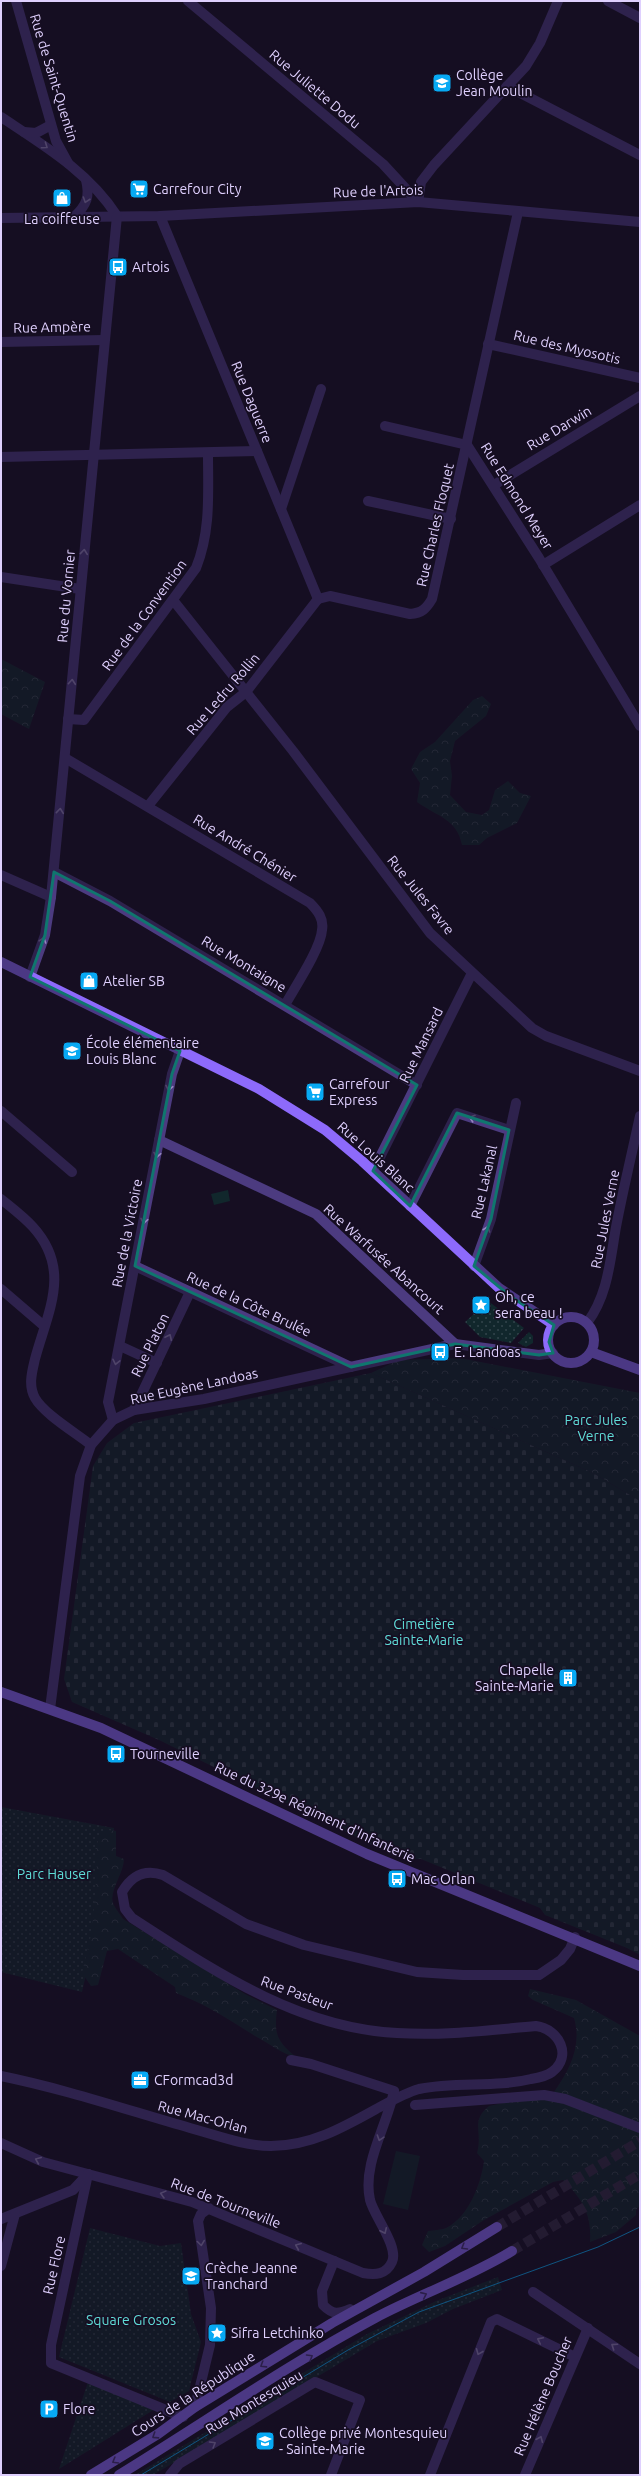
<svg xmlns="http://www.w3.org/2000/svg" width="641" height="2476" viewBox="0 0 641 2476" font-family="Ubuntu,sans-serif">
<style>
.green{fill:url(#green-dots)}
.forest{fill:url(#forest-crowns)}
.cemetery{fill:url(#cemetery-stones)}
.pitch{fill:#11272c}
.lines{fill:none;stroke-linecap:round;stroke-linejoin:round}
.secondary-tunnel{stroke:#342b43;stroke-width:10;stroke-dasharray:10 5;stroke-linecap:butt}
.street{stroke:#4c3b80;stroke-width:10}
.secondary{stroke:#8d6afb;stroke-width:10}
.tram{stroke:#07a9f3;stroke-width:1}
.oneway{stroke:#9686bf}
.oneway2{stroke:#463379}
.marked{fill:none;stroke:#0f766e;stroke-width:3;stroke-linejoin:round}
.labels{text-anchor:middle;stroke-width:3.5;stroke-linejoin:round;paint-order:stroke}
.poi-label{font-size:14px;fill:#dfd0fe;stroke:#160e22;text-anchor:start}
.street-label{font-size:14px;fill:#dfd0fe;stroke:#160e22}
.park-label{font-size:14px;fill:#5fdcd7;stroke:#160e22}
</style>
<defs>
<pattern id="green-dots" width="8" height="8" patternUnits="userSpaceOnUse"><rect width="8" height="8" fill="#11272c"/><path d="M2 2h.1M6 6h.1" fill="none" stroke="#33454c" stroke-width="1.8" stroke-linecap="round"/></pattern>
<pattern id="forest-crowns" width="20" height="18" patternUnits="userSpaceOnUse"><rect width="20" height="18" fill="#11272c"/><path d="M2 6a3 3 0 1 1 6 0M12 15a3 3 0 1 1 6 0" fill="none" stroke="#33454c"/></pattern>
<pattern id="cemetery-stones" width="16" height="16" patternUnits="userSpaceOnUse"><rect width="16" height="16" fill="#11272c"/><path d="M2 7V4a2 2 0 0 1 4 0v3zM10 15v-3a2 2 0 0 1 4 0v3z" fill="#33454c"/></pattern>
</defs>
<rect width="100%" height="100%" fill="#160e22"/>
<g class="green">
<path d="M488,1301L524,1328L511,1343L480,1337L465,1322Z"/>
<path d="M529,1332L533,1336V1343L526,1347L518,1343Z"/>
<path d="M1,1807L114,1828L106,1887L82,1992L1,1972Z"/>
<path d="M90,2228L160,2246L181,2243L191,2314L201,2342L189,2391L170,2402L59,2357Z"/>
<path d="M498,2277L502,2290L453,2309L426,2323L377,2341L153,2475H135L367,2334L436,2301Z"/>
<path d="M88,2382L155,2409L59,2469Z"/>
</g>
<g class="forest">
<path d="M1,659L45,682L29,729L1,714Z"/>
<path d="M482,696L491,704L486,716L455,741L450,761L452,776L450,795L466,812L482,815L489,810L495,790L508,781L520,793L531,796L517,823L487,838L479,845H462C457,819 438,817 417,802L420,783L411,769L420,752L435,742L473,700Z"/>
<path d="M460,1358L640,1393V1501L593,1473L371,1373L399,1360Z"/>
<path d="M108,1830L116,1831V1856L124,1859C124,1873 109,1891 113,1903C115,1908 120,1914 123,1919L245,1994L277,2010C274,2035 277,2041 296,2057C280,2053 270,2044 255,2036C230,2020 203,2003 176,1993L175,1987L118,1949L107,1951L98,1985L91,1986L82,1973L92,1931L97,1869L95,1850L100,1835Z"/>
<path d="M530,1989L576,2000L640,2036V2205L636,2210V2215L616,2232L590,2242C592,2214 582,2199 563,2180L553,2182L484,2220L445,2246L429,2252L422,2245L428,2231C433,2230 441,2230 446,2228C469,2217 481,2183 484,2161L477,2153C483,2131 470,2121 489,2106L554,2092C570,2069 582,2046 574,2018L533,2000L528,1996Z"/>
</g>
<path class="cemetery" d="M371,1373L593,1473L640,1501V1955L627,1948L545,1915L540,1908L421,1859H408L370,1844L159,1740L72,1702L64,1679L93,1466L107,1443L134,1423Z"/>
<g class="pitch">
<path d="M228,1190L230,1201L214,1205L211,1194Z"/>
<path d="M396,2151L420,2156L408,2210L383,2204Z"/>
</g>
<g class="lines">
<g class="secondary-tunnel">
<path d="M497,2227L640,2141"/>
<path d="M512,2251L640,2174"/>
</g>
<g class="street">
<path d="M16,1L56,141L68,163"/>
<path d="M188,1L383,164L418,202"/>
<path d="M608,1L640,18"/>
<path d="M507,86L640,155"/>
<path d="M1,117C43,145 89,172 117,216"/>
<path d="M24,132L36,133L51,125"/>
<path d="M418,202L421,182L434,165L526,66L540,43L558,1"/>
<path d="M160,216L318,599"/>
<path d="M74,217C87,205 90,196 86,180"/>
<path d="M1,218L160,216L418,202L640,222"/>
<path d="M1,342L104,340"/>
<path d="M488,344L640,378"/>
<path d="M385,426L467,445"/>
<path d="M467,445L539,558L640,726"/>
<path d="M1,457L257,451"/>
<path d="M494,485L640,396"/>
<path d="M368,501L451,519"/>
<path d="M281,509L321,389"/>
<path d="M543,565L640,505"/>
<path d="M1,577L80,589"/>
<path d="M318,599L330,596L410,614C422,613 426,609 432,599L518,212"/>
<path d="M173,600L293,751L430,933L532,1028L546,1036L640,1071"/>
<path d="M68,719L84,720L196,568C211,531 208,493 208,454"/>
<path d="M65,758L310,903C318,911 324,919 322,930C321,948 295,987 285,1005"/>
<path d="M148,806L227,707L246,692L318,599"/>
<path d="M54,872L110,901L417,1085"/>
<path d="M1,875L51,897"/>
<path d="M30,977L45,935L51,897L117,216"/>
<path d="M1,1111L72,1172"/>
<path d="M159,1140L316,1214L455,1344"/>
<path d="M373,1171L472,973"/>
<path d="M1,1199C12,1208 24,1217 33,1227C72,1270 48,1311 35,1359C32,1372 28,1385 35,1398C44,1414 76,1433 91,1445"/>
<path d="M410,1206L457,1113L509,1130"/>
<path d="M135,1266L351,1367"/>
<path d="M474,1266L491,1219L516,1103"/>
<path d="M1,1289L44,1326"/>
<path d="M587,1323C608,1295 610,1261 616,1227C623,1190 632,1153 640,1116"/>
<path d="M120,1346L157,1363"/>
<path d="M134,1410L190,1292"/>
<path d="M113,1420L108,1402L172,1074L180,1051"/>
<path d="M50,1709L80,1476L91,1445L113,1420L134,1410L204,1399L455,1344L539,1355L553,1353"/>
<path d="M1,2076C65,2089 127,2110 190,2128C216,2135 244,2146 271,2146C311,2146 344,2127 378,2108C391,2101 405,2093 419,2089C456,2081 495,2088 531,2079C537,2078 547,2076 552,2072C573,2056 559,2029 536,2026C490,2030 444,2036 397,2033C297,2028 213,1970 132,1918L125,1909L122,1892C132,1875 145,1869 163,1875L246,1924L304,1945L417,1972L463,1975H539L561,1960L570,1949L575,1937"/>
<path d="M415,2105L544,2095L565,2099L640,2128"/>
<path d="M1,2143L43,2162L192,2202L363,2273C375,2275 386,2275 392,2262C399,2247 374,2216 370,2200C362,2164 387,2126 394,2091L311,2064L291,2060"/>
<path d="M88,2174L51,2345V2363L183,2417"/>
<path d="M1,2219L73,2190L88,2174"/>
<path d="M334,2261L322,2291L323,2305C333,2315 338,2314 350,2309"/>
<path d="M1,2266L15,2214"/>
<path d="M533,2292L640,2364"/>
<path d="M195,2407L210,2345L211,2308L198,2221L201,2214L209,2208"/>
<path d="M170,2475L179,2464L315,2382L360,2400L331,2475"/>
<path d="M430,2475L491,2322L497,2319L575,2357"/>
<path d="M525,2475L588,2328"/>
</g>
<g class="secondary">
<path d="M1,962L259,1089L325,1130L362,1161L499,1288L554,1325"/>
<circle cx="571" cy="1340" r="23"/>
<path d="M591,1352L640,1370"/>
<path d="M1,1692L101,1728L367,1854L640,1966"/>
<path d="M91,2475L158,2434L195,2407L332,2323L424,2272L497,2227"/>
<path d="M119,2475C204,2423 287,2365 375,2318C420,2294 468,2278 512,2251"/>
</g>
<path class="tram" d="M141,2475L348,2350L419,2312L598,2247L640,2227"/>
</g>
<defs><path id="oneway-chevron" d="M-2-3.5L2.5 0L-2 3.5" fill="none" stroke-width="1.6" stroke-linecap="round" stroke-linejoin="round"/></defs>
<g class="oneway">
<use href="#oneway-chevron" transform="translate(45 146) rotate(35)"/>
<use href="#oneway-chevron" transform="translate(86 200) rotate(109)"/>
<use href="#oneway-chevron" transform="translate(84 552) rotate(-84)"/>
<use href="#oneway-chevron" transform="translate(72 682) rotate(-85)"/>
<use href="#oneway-chevron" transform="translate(60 811) rotate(-84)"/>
<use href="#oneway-chevron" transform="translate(43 940) rotate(-72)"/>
<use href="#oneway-chevron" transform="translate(169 1088) rotate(101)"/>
<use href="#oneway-chevron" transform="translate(472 1118) rotate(-161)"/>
<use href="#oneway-chevron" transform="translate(157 1155) rotate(101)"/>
<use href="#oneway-chevron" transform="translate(144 1221) rotate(101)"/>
<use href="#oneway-chevron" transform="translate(487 1229) rotate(-71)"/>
<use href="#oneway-chevron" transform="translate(169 1337) rotate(-65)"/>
<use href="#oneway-chevron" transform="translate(116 1362) rotate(102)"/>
<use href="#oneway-chevron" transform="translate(380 2138) rotate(108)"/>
<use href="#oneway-chevron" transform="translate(38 2160) rotate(-157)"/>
<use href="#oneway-chevron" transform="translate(163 2194) rotate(-165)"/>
<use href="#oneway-chevron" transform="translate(384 2231) rotate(65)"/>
<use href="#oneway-chevron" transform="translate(201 2243) rotate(82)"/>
<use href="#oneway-chevron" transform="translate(298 2246) rotate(-157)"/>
<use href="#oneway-chevron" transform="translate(540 2340) rotate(-154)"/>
<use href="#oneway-chevron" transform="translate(614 2346) rotate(-146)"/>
<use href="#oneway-chevron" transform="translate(479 2352) rotate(112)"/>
<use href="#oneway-chevron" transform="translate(540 2439) rotate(-67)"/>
<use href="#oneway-chevron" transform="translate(213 2444) rotate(-31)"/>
</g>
<g class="oneway2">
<use href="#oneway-chevron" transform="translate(464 2247) rotate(149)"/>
<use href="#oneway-chevron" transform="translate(424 2295) rotate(-24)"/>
<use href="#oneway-chevron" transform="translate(310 2357) rotate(-31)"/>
<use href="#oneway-chevron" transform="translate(263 2365) rotate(148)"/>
<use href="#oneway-chevron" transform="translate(155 2436) rotate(147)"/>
<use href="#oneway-chevron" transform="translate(115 2461) rotate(149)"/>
</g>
<path d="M0 0H641V2476H0ZM54,872L110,901L417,1085L373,1171L410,1206L457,1113L509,1130L491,1219L474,1266L510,1296L554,1325L549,1342L553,1353L539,1355L455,1344L351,1367L135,1266L172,1074L180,1051L30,977L45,935Z" fill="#160e22" fill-opacity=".55" fill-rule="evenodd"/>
<path class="marked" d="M54,872L110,901L417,1085L373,1171L410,1206L457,1113L509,1130L491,1219L474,1266L510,1296L554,1325L549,1342L553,1353L539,1355L455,1344L351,1367L135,1266L172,1074L180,1051L30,977L45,935Z"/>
<defs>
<symbol id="school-square" viewBox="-11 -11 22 22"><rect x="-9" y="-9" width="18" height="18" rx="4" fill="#07a9f3" stroke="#160e22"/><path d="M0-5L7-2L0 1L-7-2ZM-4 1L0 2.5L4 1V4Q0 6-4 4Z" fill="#fff"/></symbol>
<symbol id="supermarket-square" viewBox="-11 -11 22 22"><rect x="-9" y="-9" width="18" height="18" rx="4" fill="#07a9f3" stroke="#160e22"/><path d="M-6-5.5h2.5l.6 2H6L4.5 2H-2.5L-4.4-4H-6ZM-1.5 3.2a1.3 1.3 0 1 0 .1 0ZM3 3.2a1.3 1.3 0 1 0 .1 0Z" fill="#fff"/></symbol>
<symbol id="shop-square" viewBox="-11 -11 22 22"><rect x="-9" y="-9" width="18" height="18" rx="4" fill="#07a9f3" stroke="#160e22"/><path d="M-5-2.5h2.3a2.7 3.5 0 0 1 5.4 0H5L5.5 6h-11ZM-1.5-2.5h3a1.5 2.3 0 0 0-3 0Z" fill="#fff"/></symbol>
<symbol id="bus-square" viewBox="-11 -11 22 22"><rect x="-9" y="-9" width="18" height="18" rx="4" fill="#07a9f3" stroke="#160e22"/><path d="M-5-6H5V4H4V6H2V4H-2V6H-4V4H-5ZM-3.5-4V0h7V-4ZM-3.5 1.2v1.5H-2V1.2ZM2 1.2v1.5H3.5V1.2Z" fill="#fff"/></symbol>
<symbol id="sight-square" viewBox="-11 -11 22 22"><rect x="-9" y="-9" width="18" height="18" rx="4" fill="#07a9f3" stroke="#160e22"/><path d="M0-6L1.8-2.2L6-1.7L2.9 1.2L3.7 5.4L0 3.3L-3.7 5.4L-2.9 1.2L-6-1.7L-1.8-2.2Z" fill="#fff"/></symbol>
<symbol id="building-square" viewBox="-11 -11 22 22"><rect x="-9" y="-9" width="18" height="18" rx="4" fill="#07a9f3" stroke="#160e22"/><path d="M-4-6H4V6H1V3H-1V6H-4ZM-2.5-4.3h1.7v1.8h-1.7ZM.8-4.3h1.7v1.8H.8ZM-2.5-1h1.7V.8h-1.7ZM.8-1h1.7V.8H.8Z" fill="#fff"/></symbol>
<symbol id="office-square" viewBox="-11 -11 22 22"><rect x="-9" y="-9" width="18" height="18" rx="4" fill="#07a9f3" stroke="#160e22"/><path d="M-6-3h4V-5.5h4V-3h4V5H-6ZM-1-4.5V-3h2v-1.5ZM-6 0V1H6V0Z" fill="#fff"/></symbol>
<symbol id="parking-square" viewBox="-11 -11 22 22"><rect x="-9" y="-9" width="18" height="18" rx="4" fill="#07a9f3" stroke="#160e22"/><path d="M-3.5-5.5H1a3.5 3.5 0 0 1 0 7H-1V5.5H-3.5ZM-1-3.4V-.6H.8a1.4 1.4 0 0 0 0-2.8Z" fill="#fff"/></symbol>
</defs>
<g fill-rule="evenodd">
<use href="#school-square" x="431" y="72" width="22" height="22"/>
<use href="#supermarket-square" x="128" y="178" width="22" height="22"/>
<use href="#shop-square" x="51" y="187" width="22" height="22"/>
<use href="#bus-square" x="107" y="256" width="22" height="22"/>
<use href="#shop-square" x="78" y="970" width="22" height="22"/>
<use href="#school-square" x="61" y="1040" width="22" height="22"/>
<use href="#supermarket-square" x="304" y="1081" width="22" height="22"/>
<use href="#sight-square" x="470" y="1294" width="22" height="22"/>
<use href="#bus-square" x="429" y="1341" width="22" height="22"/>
<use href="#building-square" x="557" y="1667" width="22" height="22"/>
<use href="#bus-square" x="105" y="1743" width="22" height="22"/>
<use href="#bus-square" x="386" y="1868" width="22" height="22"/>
<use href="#office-square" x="129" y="2069" width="22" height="22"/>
<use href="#school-square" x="180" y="2265" width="22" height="22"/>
<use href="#sight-square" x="206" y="2322" width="22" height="22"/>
<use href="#parking-square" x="38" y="2398" width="22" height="22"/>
<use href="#school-square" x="254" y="2430" width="22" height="22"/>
</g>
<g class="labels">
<g class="poi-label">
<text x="456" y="80">Collège<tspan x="456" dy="16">Jean Moulin</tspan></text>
<text x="153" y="194">Carrefour City</text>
<text x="62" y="224" text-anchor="middle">La coiffeuse</text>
<text x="132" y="272">Artois</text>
<text x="103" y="986">Atelier SB</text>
<text x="86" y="1048">École élémentaire<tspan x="86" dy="16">Louis Blanc</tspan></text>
<text x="329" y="1089">Carrefour<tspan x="329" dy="16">Express</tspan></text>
<text x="495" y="1302">Oh, ce<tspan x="495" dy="16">sera beau !</tspan></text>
<text x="454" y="1357">E. Landoas</text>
<text x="554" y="1675" text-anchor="end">Chapelle<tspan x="554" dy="16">Sainte-Marie</tspan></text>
<text x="130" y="1759">Tourneville</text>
<text x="411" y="1884">Mac Orlan</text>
<text x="154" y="2085">CFormcad3d</text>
<text x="205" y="2273">Crèche Jeanne<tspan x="205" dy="16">Tranchard</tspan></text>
<text x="231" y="2338">Sifra Letchinko</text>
<text x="63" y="2414">Flore</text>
<text x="279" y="2438">Collège privé Montesquieu<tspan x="279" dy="16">- Sainte-Marie</tspan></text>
</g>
<g class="street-label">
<text transform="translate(54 78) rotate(73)" y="5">Rue de Saint-Quentin</text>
<text transform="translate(315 89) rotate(40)" y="5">Rue Juliette Dodu</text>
<text transform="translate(378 191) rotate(-2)" y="5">Rue de l'Artois</text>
<text transform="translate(52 327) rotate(-1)" y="5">Rue Ampère</text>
<text transform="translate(567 347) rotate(13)" y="5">Rue des Myosotis</text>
<text transform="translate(252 402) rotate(68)" y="5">Rue Daguerre</text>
<text transform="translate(559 428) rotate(-31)" y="5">Rue Darwin</text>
<text transform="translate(517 496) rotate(58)" y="5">Rue Edmond Meyer</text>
<text transform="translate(435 525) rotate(-77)" y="5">Rue Charles Floquet</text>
<text transform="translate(66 596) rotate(-85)" y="5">Rue du Vornier</text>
<text transform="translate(144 615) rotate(-54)" y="5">Rue de la Convention</text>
<text transform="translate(223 694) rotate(-49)" y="5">Rue Ledru Rollin</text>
<text transform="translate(245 848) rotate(31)" y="5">Rue André Chénier</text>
<text transform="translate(421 895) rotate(51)" y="5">Rue Jules Favre</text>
<text transform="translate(244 964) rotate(31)" y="5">Rue Montaigne</text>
<text transform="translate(421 1045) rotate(-64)" y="5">Rue Mansard</text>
<text transform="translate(376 1157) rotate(42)" y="5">Rue Louis Blanc</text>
<text transform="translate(484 1182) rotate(-77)" y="5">Rue Lakanal</text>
<text transform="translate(605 1219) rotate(-79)" y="5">Rue Jules Verne</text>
<text transform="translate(127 1233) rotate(-79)" y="5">Rue de la Victoire</text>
<text transform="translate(384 1259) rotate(42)" y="5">Rue Warfusée Abancourt</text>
<text transform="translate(249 1304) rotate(25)" y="5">Rue de la Côte Brulée</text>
<text transform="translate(150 1345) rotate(-64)" y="5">Rue Platon</text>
<text transform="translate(194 1386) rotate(-12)" y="5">Rue Eugène Landoas</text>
<text transform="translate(315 1812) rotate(25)" y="5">Rue du 329e Régiment d'Infanterie</text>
<text transform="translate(297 1993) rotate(20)" y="5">Rue Pasteur</text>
<text transform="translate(203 2117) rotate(15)" y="5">Rue Mac-Orlan</text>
<text transform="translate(226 2203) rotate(21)" y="5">Rue de Tourneville</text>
<text transform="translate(54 2265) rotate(-77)" y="5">Rue Flore</text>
<text transform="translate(193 2394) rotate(-33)" y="5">Cours de la République</text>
<text transform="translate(543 2396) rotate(-67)" y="5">Rue Hélène Boucher</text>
<text transform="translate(254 2402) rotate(-31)" y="5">Rue Montesquieu</text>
</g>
<g class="park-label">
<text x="596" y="1425">Parc Jules<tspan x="596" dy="16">Verne</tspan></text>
<text x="424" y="1629">Cimetière<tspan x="424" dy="16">Sainte-Marie</tspan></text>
<text x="54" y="1879">Parc Hauser</text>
<text x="131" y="2325">Square Grosos</text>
</g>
</g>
<rect width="641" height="2476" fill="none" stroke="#dfd0fe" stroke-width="4"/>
</svg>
